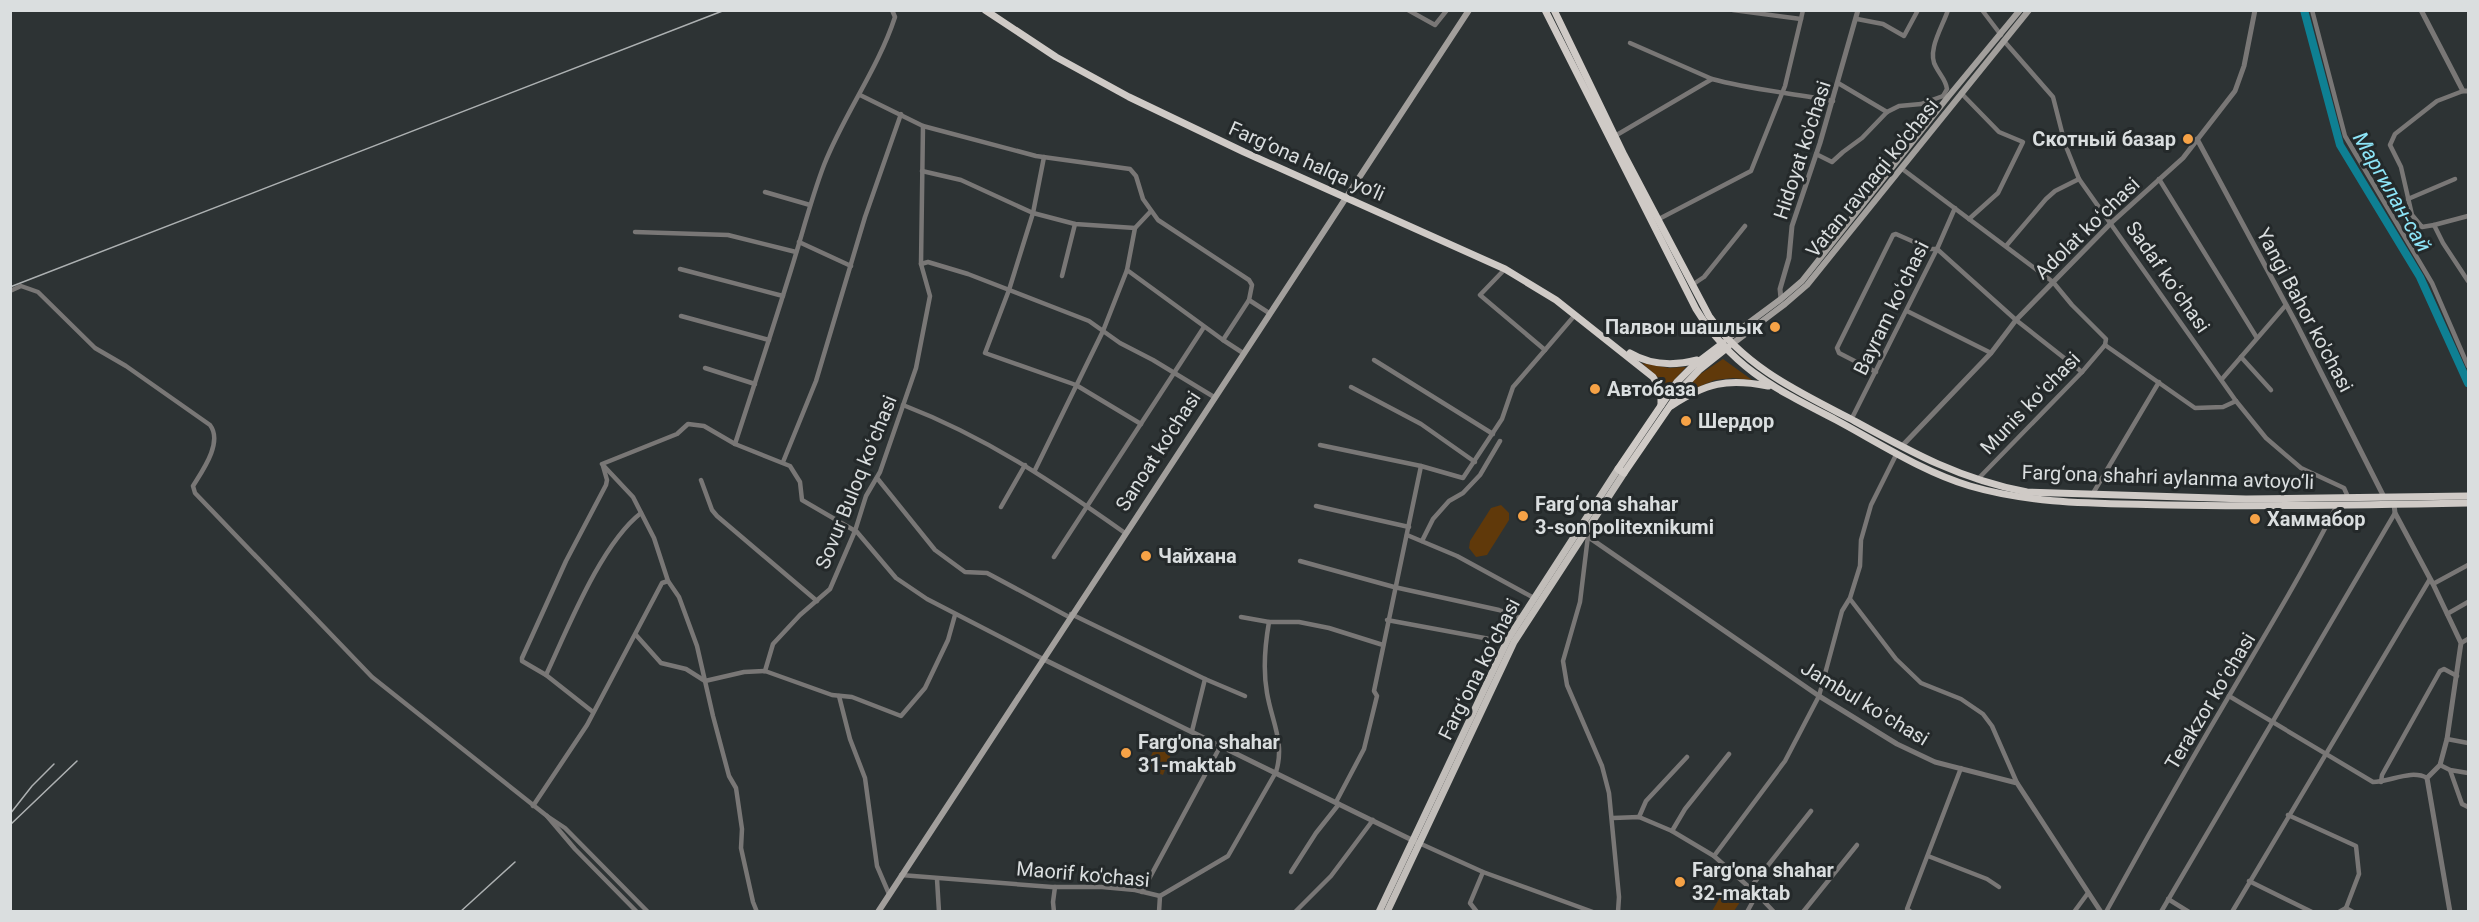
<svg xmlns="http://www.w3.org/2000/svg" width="2479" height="922" viewBox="0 0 2479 922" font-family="Roboto,sans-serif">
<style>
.green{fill:#60390a}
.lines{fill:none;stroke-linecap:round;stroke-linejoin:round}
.river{stroke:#0e8093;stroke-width:8}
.minor{stroke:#797776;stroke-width:4.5}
.tertiary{stroke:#797776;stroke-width:5}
.secondary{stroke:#a29f9c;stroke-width:6}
.primary{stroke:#c1bdb9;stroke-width:7}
.trunk{stroke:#cfcac6;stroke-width:7}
.rail{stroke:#adb1b2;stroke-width:1.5}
.poi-dot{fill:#f6a246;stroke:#24292a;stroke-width:2}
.labels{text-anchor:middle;stroke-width:6;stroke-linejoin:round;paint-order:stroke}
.poi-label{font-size:20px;font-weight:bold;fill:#dadedf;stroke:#24292a;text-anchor:start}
.street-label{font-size:20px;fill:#dadedf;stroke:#24292a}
.water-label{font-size:21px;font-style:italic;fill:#8de5f8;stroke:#24292a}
</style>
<rect width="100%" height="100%" fill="#2d3334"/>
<g class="green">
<path d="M1723,359L1752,380L1733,378L1715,380L1681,394L1699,375Z"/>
<path d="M1642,363L1669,368L1686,367L1664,391L1659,378Z"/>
<path d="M1501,505L1509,513V520L1487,555L1476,557L1469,548L1470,541L1491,508Z"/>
<path d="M1157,742L1173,749L1163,775L1146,768Z"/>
<path d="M1725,889L1742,899L1734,911H1712Z"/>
</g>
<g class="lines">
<path class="river" d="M2304,10L2340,145L2420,277L2468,383"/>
<g class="minor">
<path d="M1408,10L1435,25L1447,10"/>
<path d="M1733,10L1801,19L1803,10"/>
<path d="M1982,10L2001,35"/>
<path d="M2312,10L2345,136L2432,283L2468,366"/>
<path d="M1857,19L1883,24L1904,36L1918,10"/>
<path d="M2004,41L2053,97L2065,144L2079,179L2236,401L2266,438L2301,468L2344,488L2348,497"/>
<path d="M1630,43L1712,79"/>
<path d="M1838,83L1887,112"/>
<path d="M2463,91L2437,101L2395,134L2390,145L2401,167L2412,215L2422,227L2434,225L2443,243L2468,281"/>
<path d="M1961,93L1999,132L2023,142L1998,193L1969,219"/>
<path d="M860,95L923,126L1036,156L1130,169L1136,176L1143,199L1158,220L1249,280L1252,285L1249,300L1269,313"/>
<path d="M1943,96L1947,89C1946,80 1940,75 1936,67C1926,51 1943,26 1948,10"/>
<path d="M1615,136L1712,79C1752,90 1793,93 1833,101"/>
<path d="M1816,154L1832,162L1843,152L1862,138L1887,112L1899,106L1921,104L1943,96L1948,97"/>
<path d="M1044,157L1033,213L1009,290L985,353L1076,385L1141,424"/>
<path d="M1901,168L2053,282L2072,305L2106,339L2105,345"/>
<path d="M922,171L961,180L1033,213L1075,224L1135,228L1151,211"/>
<path d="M2159,179L2257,338"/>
<path d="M765,192L810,205"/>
<path d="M2408,199L2455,179"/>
<path d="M1657,220L1751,171L1785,86L1801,19"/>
<path d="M2434,225L2468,216"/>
<path d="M1135,228L1127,270L1223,340L1249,300"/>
<path d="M635,232L728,235L796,252"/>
<path d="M799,242L851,266"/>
<path d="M2006,246L2046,199L2055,191L2079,179"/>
<path d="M921,264L928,262L968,274L1089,321L1120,343L1153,360L1214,397"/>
<path d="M680,269L783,296"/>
<path d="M1505,269L1480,295L1545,350L1575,315"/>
<path d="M1062,276L1075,224"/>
<path d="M1692,285L1704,277L1745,226"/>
<path d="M10,291L21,286L38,292L95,348L126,366L210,425C223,442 203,470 193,486L195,493L372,677L547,816L565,828L648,912"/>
<path d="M1907,311L1991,353"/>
<path d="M681,316L769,340"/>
<path d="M1223,340L1243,353"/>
<path d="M2105,345L2195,408L2223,407L2236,401"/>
<path d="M2241,357L2271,390"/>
<path d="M1374,360L1493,434"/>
<path d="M705,368L755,384"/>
<path d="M1876,372L1839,353L1837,348L1893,235L1896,234L1930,249H1937L2016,320L2082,372"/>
<path d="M2222,379L2286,305"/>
<path d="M1351,387L1421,424L1475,462"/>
<path d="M903,405C986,437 1053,482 1125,533"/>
<path d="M1851,420L1937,249L1955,208"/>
<path d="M735,444C754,386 773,328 791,270C802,235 811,199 824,165C844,114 878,69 895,17L892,10"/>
<path d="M1320,445L1421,466L1463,478L1502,419L1513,387L1545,350"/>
<path d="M783,462L816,381L865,217L901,114"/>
<path d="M1035,470L1103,331L1127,270"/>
<path d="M877,478L935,550L965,572L987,573L1069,617"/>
<path d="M701,480L712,510L717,516L817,601"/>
<path d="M1977,480L2082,372L2105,345"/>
<path d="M2092,495L2159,382"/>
<path d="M1316,506L1409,527"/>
<path d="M1001,507L1025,465"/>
<path d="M1407,535L1457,556L1534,598"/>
<path d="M1588,536L1580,602L1563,661L1567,685L1602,766L1609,793L1619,897L1618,912"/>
<path d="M1422,541L1433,519L1449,501L1463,493L1480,475L1500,441"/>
<path d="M1054,557L1204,327"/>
<path d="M1300,561L1394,587L1499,610L1521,618"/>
<path d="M2433,584L2468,565"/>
<path d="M1850,599L1896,659L1921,683L1961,699L1983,714L1992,726L2017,783"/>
<path d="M1071,614L1205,679L1245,696"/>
<path d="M2447,614L2468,602"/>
<path d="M1241,617L1269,622H1299L1329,628L1383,645"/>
<path d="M1387,620L1506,642"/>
<path d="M636,635L661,663L686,669L705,681"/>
<path d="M2461,643L2468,639"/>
<path d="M765,671L773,644L800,615L830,589L855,531L866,496L880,472L916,368L930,296L921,264L923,126"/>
<path d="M546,675C568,628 601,544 641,513"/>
<path d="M705,681L744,672L765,671L832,695L852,697L901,716L925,688L948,640L955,615"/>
<path d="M839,696L850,739L865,778L877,866L889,894"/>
<path d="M2229,696L2373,782C2390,782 2411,769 2427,778"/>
<path d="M593,712L546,675L522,661V658L566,561L606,485L607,480L603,466"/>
<path d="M1192,731L1205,679"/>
<path d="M2447,739L2468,743"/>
<path d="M2440,765L2450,770L2468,773"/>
<path d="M2450,770L2462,804L2468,807"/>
<path d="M2381,782L2382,775L2440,671L2444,669L2457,676"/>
<path d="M1336,802L1364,749L1377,696L1374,691L1421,466"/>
<path d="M533,806L587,725L662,583L668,581"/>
<path d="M2288,815L2356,846L2359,874L2346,908"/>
<path d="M547,816L575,849L637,912"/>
<path d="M1639,817L1646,801L1687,757"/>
<path d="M1613,818L1639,817L1672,831"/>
<path d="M1419,843L1483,872L1593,912"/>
<path d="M1714,856L1672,831L1685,809L1729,754"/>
<path d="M1928,856L1987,879L1999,887"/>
<path d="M1291,872L1316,833L1339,804"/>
<path d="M901,875L1052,887H1102L1135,890L1160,896L1228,856L1276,772C1285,743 1272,722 1267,693C1263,671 1265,645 1269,622"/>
<path d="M937,879L939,912"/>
<path d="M2249,881L2312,912"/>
<path d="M1750,888L1714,856L1785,761L1819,696L1842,611L1850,598L1860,566L1861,540L1871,505L1897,453"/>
<path d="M1142,892L1221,745"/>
<path d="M1757,894L1750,888L1811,811"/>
<path d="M2168,899L2189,912"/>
<path d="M757,912L753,902L741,848L742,829L736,788L729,776L713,716L697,646L679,597L668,581L654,538L633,497L602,464L677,434L688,424L704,426L735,444L790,466L800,482L802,500L857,532L896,578L927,599L1043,659"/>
<path d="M1054,912L1053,902L1055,887"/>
<path d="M1159,912L1160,896"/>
<path d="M1295,912L1331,876L1373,820"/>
<path d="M1477,912L1470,903L1483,872"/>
<path d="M1747,912L1757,894L1774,912"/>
<path d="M1803,912L1857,845"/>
<path d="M1911,912L1907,909L1961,768"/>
<path d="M2074,912L2088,893"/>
<path d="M2106,912C2146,839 2187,767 2229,696C2266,633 2304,571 2337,505"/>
<path d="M2161,912L2395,513"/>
<path d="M2232,912L2430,579"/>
<path d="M2339,912L2346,908L2353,912"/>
</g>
<g class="tertiary">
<path d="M2421,10L2463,91H2468"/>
<path d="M2197,139L2297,325L2384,497"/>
<path d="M1781,299L1780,289L1789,258L1792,226L1820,143L1858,10"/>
<path d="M1902,446L1991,353L2016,320L2111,223L2183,158L2235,91L2244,66L2255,10"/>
<path d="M2394,504L2395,513L2433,584L2461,643L2447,739L2440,765L2427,778L2450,912"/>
<path d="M1584,534L1819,696L1897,744L1935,762L2017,783L2101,912"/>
<path d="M1043,659L1416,842"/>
</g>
<g class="secondary">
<path d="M1727,339L1781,299L1802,281L1948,97L2020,10"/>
<path d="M1732,344L1785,304L1807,285L2029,10"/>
<path d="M878,912L1469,10"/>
</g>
<g class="primary">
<path d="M1379,912L1508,639L1618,469"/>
<path d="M1387,912L1514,642L1624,473"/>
</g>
<g class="trunk">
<path d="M985,10L1056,57L1129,97L1244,152L1505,269L1556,300L1653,377L1661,390V405"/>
<path d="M1545,10L1696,309C1733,369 1776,389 1836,420C1879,443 1923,472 1970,486C2035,505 2102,503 2169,505C2269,507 2369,505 2468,503"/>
<path d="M1554,10L1624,155L1709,316C1745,367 1797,391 1851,419C1911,452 1959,479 2027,492L2246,499L2468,496"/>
<path d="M1723,343L1694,365L1677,382L1618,469L1624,473L1683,387L1699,370L1728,347"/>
<path d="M1630,353C1652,366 1674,366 1697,360"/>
<path d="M1671,406C1706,383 1727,378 1768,386"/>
</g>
<g class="rail">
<path d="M10,287L725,10"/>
<path d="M10,814L32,786L54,764"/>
<path d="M10,825L77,761"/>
<path d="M460,912L515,862"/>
</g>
</g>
<g class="poi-dot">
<circle cx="2188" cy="139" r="6"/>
<circle cx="1775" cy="327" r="6"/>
<circle cx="1595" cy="389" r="6"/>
<circle cx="1686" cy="421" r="6"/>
<circle cx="1523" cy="516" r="6"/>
<circle cx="2255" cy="519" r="6"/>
<circle cx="1146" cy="556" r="6"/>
<circle cx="1126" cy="753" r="6"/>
<circle cx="1680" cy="882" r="6"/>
</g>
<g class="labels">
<g class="poi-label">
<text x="2176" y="146" text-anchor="end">Скотный базар</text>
<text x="1763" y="334" text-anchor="end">Палвон шашлык</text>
<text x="1607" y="396">Автобаза</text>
<text x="1698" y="428">Шердор</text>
<text x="1535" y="511">Farg‘ona shahar<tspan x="1535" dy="23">3-son politexnikumi</tspan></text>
<text x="2267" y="526">Хаммабор</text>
<text x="1158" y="563">Чайхана</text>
<text x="1138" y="749">Farg'ona shahar<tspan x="1138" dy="23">31-maktab</tspan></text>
<text x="1692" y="877">Farg'ona shahar<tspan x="1692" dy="23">32-maktab</tspan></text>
</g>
<g class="street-label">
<text transform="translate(1802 150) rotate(-72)" y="7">Hidoyat ko'chasi</text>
<text transform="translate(1307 161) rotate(24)" y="7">Farg‘ona halqa yo‘li</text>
<text transform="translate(1872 178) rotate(-51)" y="7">Vatan ravnaqi ko'chasi</text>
<text transform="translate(2087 228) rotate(-44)" y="7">Adolat koʻchasi</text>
<text transform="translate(2168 277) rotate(55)" y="7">Sadaf koʻchasi</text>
<text transform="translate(1891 308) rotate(-64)" y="7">Bayram koʻchasi</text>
<text transform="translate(2305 310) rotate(62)" y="7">Yangi Bahor ko'chasi</text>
<text transform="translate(2030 403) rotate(-46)" y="7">Munis koʻchasi</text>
<text transform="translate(1158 451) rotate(-57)" y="7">Sanoat ko'chasi</text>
<text transform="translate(2168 477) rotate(2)" y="7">Farg‘ona shahri aylanma avtoyo‘li</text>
<text transform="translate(856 482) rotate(-68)" y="7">Sovur Buloq koʻchasi</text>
<text transform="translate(1479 669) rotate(-63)" y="7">Fargʻona koʻchasi</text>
<text transform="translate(2210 701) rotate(-59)" y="7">Terakzor koʻchasi</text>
<text transform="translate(1865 703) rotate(31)" y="7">Jambul koʻchasi</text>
<text transform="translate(1083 874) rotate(5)" y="7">Maorif ko'chasi</text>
</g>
<g class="water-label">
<text transform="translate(2392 192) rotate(60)" y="7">Маргилан-сай</text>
</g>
</g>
<rect width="2479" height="922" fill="none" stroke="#dadedf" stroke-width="24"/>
</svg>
